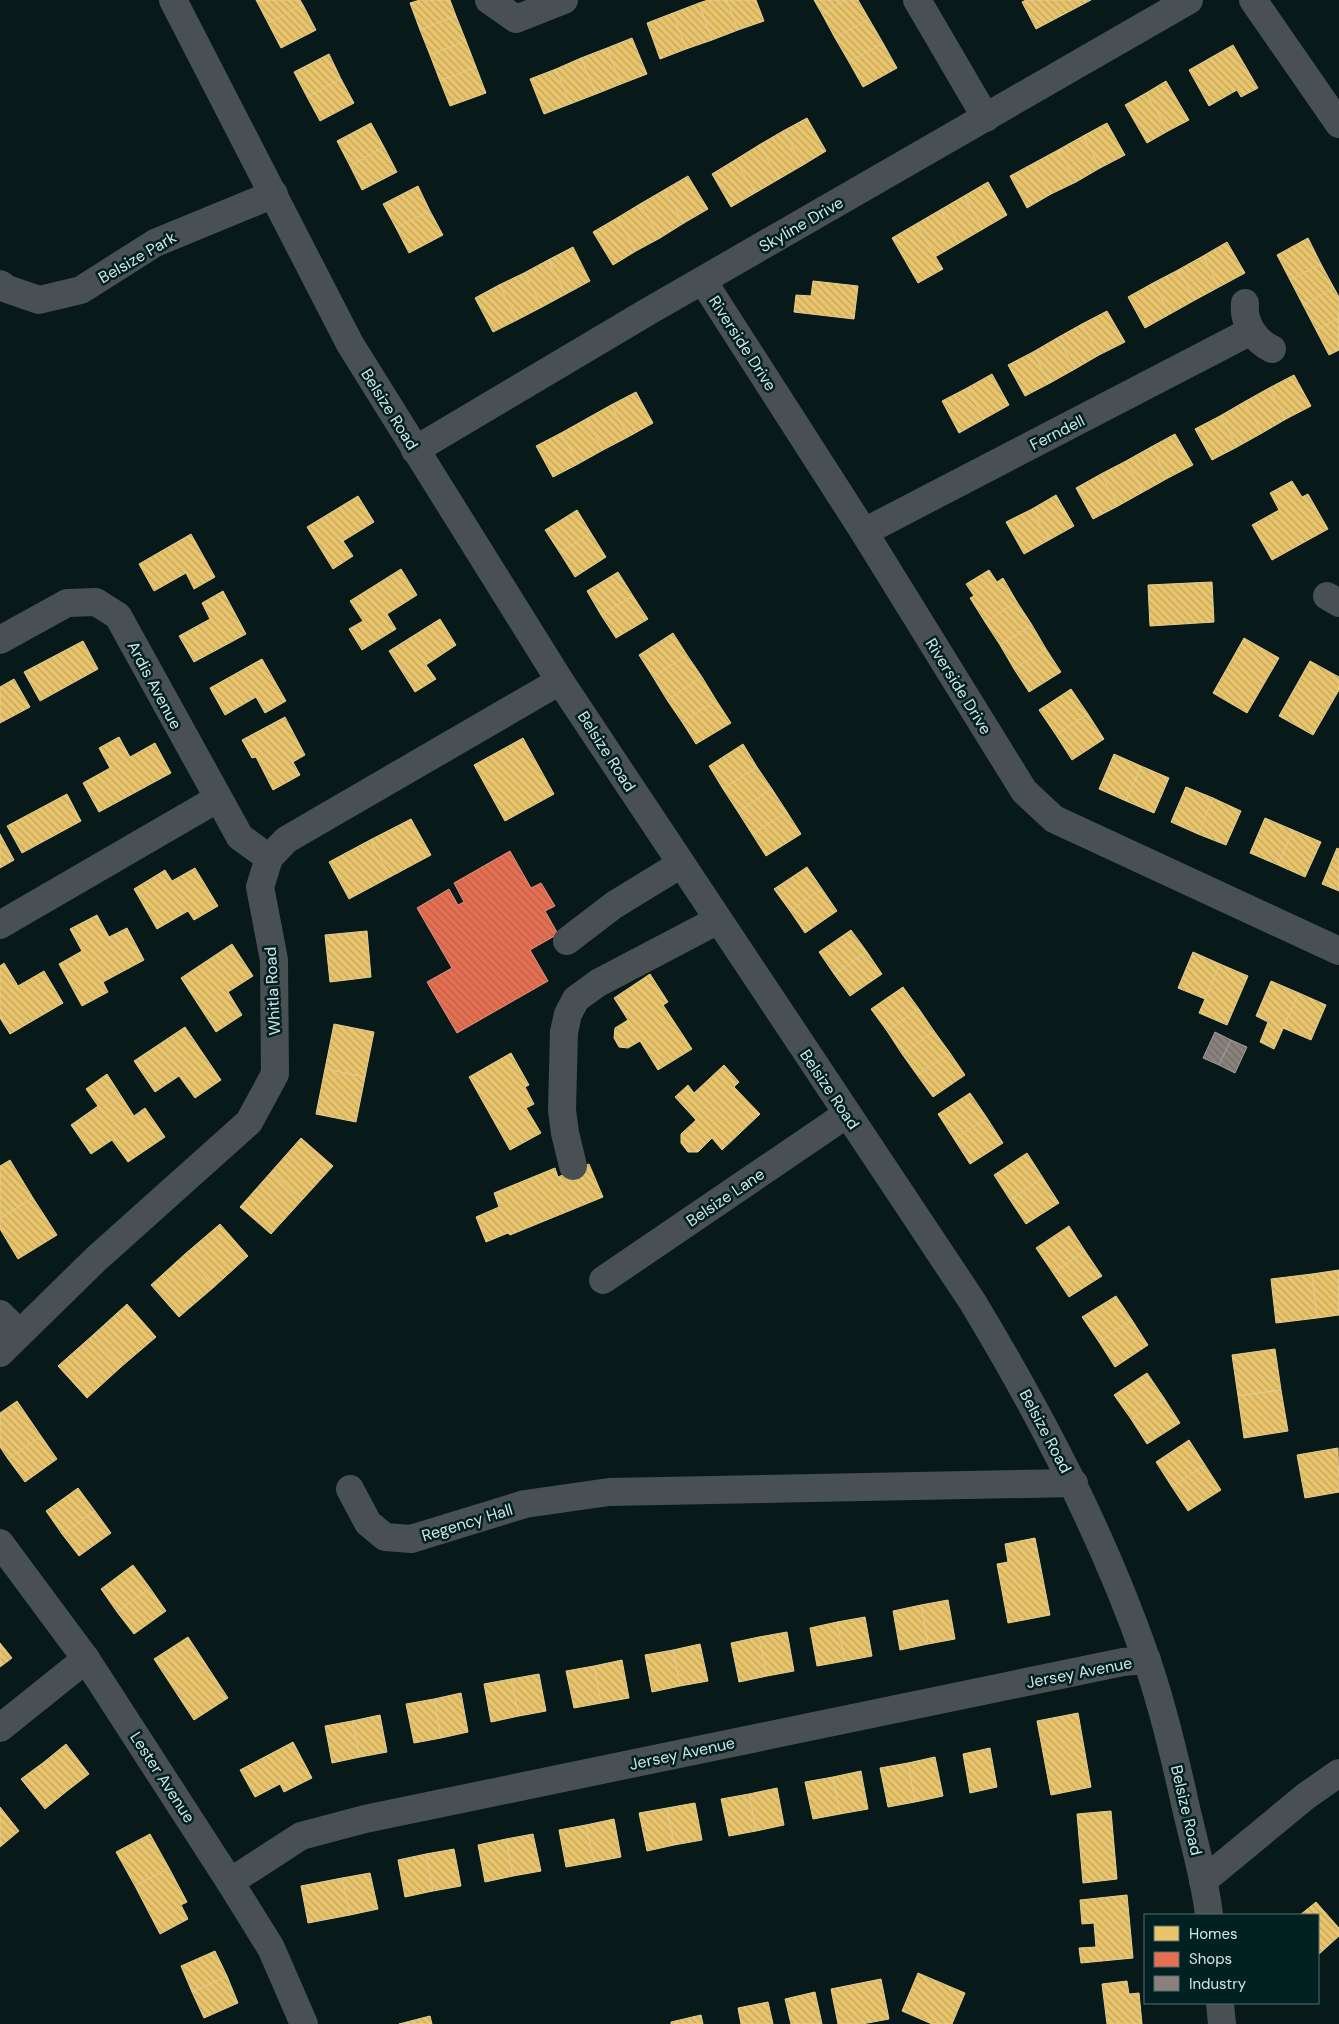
<svg xmlns="http://www.w3.org/2000/svg" width="1339" height="2024" viewBox="0 0 1339 2024" font-family="'DM Sans',sans-serif">
<style>
.homes{fill:url(#homes-back-hatch);stroke:#e3ce8f}
.shops{fill:url(#shops-back-hatch);stroke:#e1927d}
.industry{fill:url(#industry-back-hatch);stroke:#a09f9c}
.lines{fill:none;stroke-linecap:round;stroke-linejoin:round}
.minor{stroke:#495053;stroke-width:28}
.labels{text-anchor:middle;stroke-width:5;stroke-linejoin:round;paint-order:stroke}
.street-label{font-size:16px;fill:#d4e5e5;stroke:#012021}
</style>
<defs>
<pattern id="homes-back-hatch" width="6" height="6" patternUnits="userSpaceOnUse" patternTransform="scale(1.25)"><rect width="6" height="6" fill="#e9c46a"/><path d="M-1 5l2 2M0 0l6 6M5-1l2 2" fill="none" stroke="#bfa461"/></pattern>
<pattern id="shops-back-hatch" width="6" height="6" patternUnits="userSpaceOnUse" patternTransform="scale(1.25)"><rect width="6" height="6" fill="#e76f51"/><path d="M-1 5l2 2M0 0l6 6M5-1l2 2" fill="none" stroke="#b5624d"/></pattern>
<pattern id="industry-back-hatch" width="6" height="6" patternUnits="userSpaceOnUse" patternTransform="scale(1.25)"><rect width="6" height="6" fill="#8a817c"/><path d="M-1 5l2 2M0 0l6 6M5-1l2 2" fill="none" stroke="#706c69"/></pattern>
</defs>
<rect width="100%" height="100%" fill="#08191a"/>
<g class="homes">
<path d="M256,0H300L303,5L268,23Z"/>
<path d="M420,0H450L456,16L420,30L410,3Z"/>
<path d="M708,0H727L738,30L712,40L699,3Z"/>
<path d="M727,0H756L764,21L738,30Z"/>
<path d="M814,0H846L822,14Z"/>
<path d="M846,0H858L869,19L835,38L822,14Z"/>
<path d="M1026,0H1091L1036,29L1022,2Z"/>
<path d="M699,3L712,40L686,49L673,13Z"/>
<path d="M303,5L316,30L281,48L268,23Z"/>
<path d="M673,13L686,49L660,59L647,23Z"/>
<path d="M456,16L466,41L430,55L420,30Z"/>
<path d="M869,19L883,43L849,62L835,38Z"/>
<path d="M632,38L647,74L621,84L607,48Z"/>
<path d="M466,41L476,67L440,81L430,55Z"/>
<path d="M883,43L897,68L863,87L849,62Z"/>
<path d="M1233,45L1258,88L1241,97L1237,90L1209,106L1189,70Z"/>
<path d="M607,48L621,84L596,94L581,58Z"/>
<path d="M329,54L341,79L307,97L294,72Z"/>
<path d="M581,58L596,94L570,104L556,69Z"/>
<path d="M476,67L486,93L450,106L440,81Z"/>
<path d="M556,69L570,104L544,114L530,79Z"/>
<path d="M341,79L354,103L320,121L307,97Z"/>
<path d="M1166,81L1189,120L1168,131L1146,93Z"/>
<path d="M1146,93L1168,131L1147,143L1125,105Z"/>
<path d="M807,118L826,151L803,165L783,131Z"/>
<path d="M371,123L384,147L350,166L337,141Z"/>
<path d="M1107,123L1125,155L1100,168L1083,136Z"/>
<path d="M783,131L803,165L779,179L759,145Z"/>
<path d="M1083,136L1100,168L1076,182L1058,150Z"/>
<path d="M759,145L779,179L755,193L735,160Z"/>
<path d="M384,147L397,172L362,190L350,166Z"/>
<path d="M1058,150L1076,182L1051,194L1034,163Z"/>
<path d="M735,160L755,193L731,207L712,174Z"/>
<path d="M1034,163L1051,194L1027,208L1010,176Z"/>
<path d="M688,176L708,209L684,223L664,190Z"/>
<path d="M988,182L1007,215L983,229L964,196Z"/>
<path d="M418,186L430,211L396,228L383,204Z"/>
<path d="M664,190L684,223L660,238L640,204Z"/>
<path d="M964,196L983,229L959,243L940,210Z"/>
<path d="M640,204L660,238L636,251L617,218Z"/>
<path d="M940,210L959,243L935,257L916,224Z"/>
<path d="M430,211L443,235L409,253L396,228Z"/>
<path d="M617,218L636,251L613,265L593,232Z"/>
<path d="M916,224L943,269L918,283L892,238Z"/>
<path d="M1308,238L1321,264L1290,280L1277,255Z"/>
<path d="M1227,242L1245,273L1219,287L1203,256Z"/>
<path d="M573,247L590,281L566,294L548,260Z"/>
<path d="M1203,256L1219,287L1195,300L1178,270Z"/>
<path d="M548,260L566,294L542,307L524,273Z"/>
<path d="M1321,264L1334,288L1303,305L1290,280Z"/>
<path d="M1178,270L1195,300L1170,314L1153,283Z"/>
<path d="M524,273L542,307L517,320L499,285Z"/>
<path d="M813,281L858,286L854,319L794,312L796,295L811,296Z"/>
<path d="M1153,283L1170,314L1145,328L1128,297Z"/>
<path d="M499,285L517,320L493,332L475,298Z"/>
<path d="M1334,288L1339,297V318L1316,330L1303,305Z"/>
<path d="M1107,311L1125,342L1099,355L1082,324Z"/>
<path d="M1339,318V350L1329,355L1316,330Z"/>
<path d="M1082,324L1099,355L1075,369L1057,338Z"/>
<path d="M1057,338L1075,369L1050,383L1033,352Z"/>
<path d="M1033,352L1050,383L1025,396L1008,365Z"/>
<path d="M992,374L1009,405L984,419L967,388Z"/>
<path d="M1294,375L1311,406L1286,419L1269,388Z"/>
<path d="M967,388L984,419L959,433L942,401Z"/>
<path d="M1269,388L1286,419L1262,433L1244,402Z"/>
<path d="M636,392L653,423L628,437L611,405Z"/>
<path d="M1244,402L1262,433L1237,447L1220,416Z"/>
<path d="M611,405L628,437L603,450L586,419Z"/>
<path d="M1220,416L1237,447L1212,460L1195,429Z"/>
<path d="M586,419L603,450L578,464L561,433Z"/>
<path d="M561,433L578,464L553,477L536,446Z"/>
<path d="M1175,434L1193,465L1168,478L1151,447Z"/>
<path d="M1151,447L1168,478L1143,492L1126,461Z"/>
<path d="M1126,461L1143,492L1118,506L1101,474Z"/>
<path d="M1101,474L1118,506L1093,519L1076,488Z"/>
<path d="M1292,481L1302,497L1308,494L1328,529L1272,560L1252,525L1279,510L1270,493Z"/>
<path d="M1056,495L1074,526L1049,540L1032,509Z"/>
<path d="M358,496L374,522L343,541L353,556L333,569L307,527Z"/>
<path d="M1032,509L1049,540L1024,554L1006,522Z"/>
<path d="M577,510L591,533L560,553L545,530Z"/>
<path d="M591,533L606,557L575,577L560,553Z"/>
<path d="M191,534L215,577L194,589L186,573L154,591L139,564Z"/>
<path d="M401,569L417,595L387,614L396,629L362,650L349,629L363,621L350,601Z"/>
<path d="M989,570L997,582L1003,578L1017,602L985,622L970,598L974,596L966,584Z"/>
<path d="M618,572L633,596L601,615L587,591Z"/>
<path d="M1212,582L1214,622L1150,626L1148,585Z"/>
<path d="M223,591L246,634L194,662L179,636L210,619L202,603Z"/>
<path d="M633,596L648,619L616,638L601,615Z"/>
<path d="M1017,602L1032,625L1000,645L985,622Z"/>
<path d="M440,619L456,645L426,665L436,679L415,692L389,651Z"/>
<path d="M1032,625L1046,649L1014,669L1000,645Z"/>
<path d="M673,633L687,655L653,677L639,655Z"/>
<path d="M1244,638L1279,658L1247,713L1213,693Z"/>
<path d="M83,641L98,669L40,701L24,672Z"/>
<path d="M1046,649L1061,672L1029,692L1014,669Z"/>
<path d="M687,655L702,677L667,700L653,677Z"/>
<path d="M262,659L286,701L265,713L256,697L225,715L210,688Z"/>
<path d="M1310,661L1339,677V690L1313,735L1279,716Z"/>
<path d="M702,677L716,700L682,722L667,700Z"/>
<path d="M14,679L30,707L0,723V687Z"/>
<path d="M1071,689L1088,714L1056,735L1039,710Z"/>
<path d="M716,700L731,723L696,744L682,722Z"/>
<path d="M1088,714L1104,739L1072,760L1056,735Z"/>
<path d="M285,717L305,755L293,762L300,775L273,790L256,757L252,758L242,740Z"/>
<path d="M119,737L130,757L155,743L171,773L99,812L83,783L110,768L99,748Z"/>
<path d="M523,738L554,794L505,821L474,765Z"/>
<path d="M743,744L757,767L723,789L709,766Z"/>
<path d="M1114,754L1141,766L1126,801L1099,789Z"/>
<path d="M1141,766L1169,778L1154,813L1126,801Z"/>
<path d="M757,767L772,789L738,812L723,789Z"/>
<path d="M1186,787L1213,798L1198,834L1171,822Z"/>
<path d="M772,789L787,812L752,834L738,812Z"/>
<path d="M67,794L81,821L22,853L7,826Z"/>
<path d="M1213,798L1241,811L1226,845L1198,834Z"/>
<path d="M787,812L801,834L766,856L752,834Z"/>
<path d="M1265,818L1293,830L1278,865L1250,853Z"/>
<path d="M411,819L431,855L390,877L370,840Z"/>
<path d="M1293,830L1321,842L1305,877L1278,865Z"/>
<path d="M0,834L14,860L0,868Z"/>
<path d="M370,840L390,877L349,899L329,862Z"/>
<path d="M1337,848L1339,849V891L1322,884Z"/>
<path d="M807,867L822,889L790,911L774,889Z"/>
<path d="M195,868L218,906L194,920L188,911L157,929L134,889L165,870L172,881Z"/>
<path d="M822,889L837,911L805,933L790,911Z"/>
<path d="M97,915L109,937L127,928L144,960L103,982L108,992L82,1006L59,964L82,951L70,929Z"/>
<path d="M851,930L867,952L834,974L819,952Z"/>
<path d="M367,931L371,977L330,982L325,935Z"/>
<path d="M232,944L253,976L228,992L242,1015L216,1032L181,978Z"/>
<path d="M867,952L882,974L850,996L834,974Z"/>
<path d="M1193,952L1220,964L1205,999L1178,988Z"/>
<path d="M4,963L18,986L44,971L63,1003L10,1034L0,1018V966Z"/>
<path d="M1220,964L1248,976L1227,1025L1199,1013Z"/>
<path d="M650,974L668,1002L663,1005L692,1049L658,1070L640,1041L628,1048L619,1047L614,1038L615,1028L628,1020L614,998Z"/>
<path d="M1271,981L1299,993L1274,1049L1260,1042L1268,1022L1256,1016Z"/>
<path d="M903,987L919,1009L887,1031L871,1009Z"/>
<path d="M1299,993L1326,1005L1311,1040L1283,1028Z"/>
<path d="M919,1009L934,1031L902,1054L887,1031Z"/>
<path d="M334,1024L374,1032L365,1077L325,1069Z"/>
<path d="M185,1027L221,1080L195,1098L179,1076L155,1092L134,1061Z"/>
<path d="M934,1031L950,1053L917,1075L902,1054Z"/>
<path d="M511,1053L529,1085L525,1087L534,1104L526,1108L541,1133L510,1150L469,1077Z"/>
<path d="M950,1053L965,1075L933,1097L917,1075Z"/>
<path d="M724,1065L739,1082L734,1087L760,1114L722,1150L712,1138L698,1152H688L681,1143V1134L696,1120L675,1097L688,1085L694,1093Z"/>
<path d="M325,1069L365,1077L356,1122L316,1114Z"/>
<path d="M107,1074L134,1116L145,1108L165,1137L128,1162L112,1140L91,1154L71,1125L98,1106L86,1089Z"/>
<path d="M970,1093L987,1118L954,1139L938,1114Z"/>
<path d="M987,1118L1003,1143L970,1164L954,1139Z"/>
<path d="M301,1138L333,1166L302,1200L271,1172Z"/>
<path d="M1027,1153L1043,1178L1010,1200L994,1175Z"/>
<path d="M10,1160L33,1198L0,1218V1166Z"/>
<path d="M589,1164L603,1197L510,1235L508,1233L486,1242L476,1217L499,1207L494,1193L555,1168L558,1177Z"/>
<path d="M271,1172L302,1200L271,1234L240,1207Z"/>
<path d="M1043,1178L1059,1203L1026,1224L1010,1200Z"/>
<path d="M33,1198L57,1235L18,1259L0,1229V1218Z"/>
<path d="M220,1224L248,1256L214,1287L185,1254Z"/>
<path d="M1069,1226L1085,1251L1053,1273L1036,1248Z"/>
<path d="M1085,1251L1102,1276L1069,1297L1053,1273Z"/>
<path d="M185,1254L214,1287L179,1317L151,1285Z"/>
<path d="M1339,1270V1315L1317,1318L1312,1274Z"/>
<path d="M1312,1274L1317,1318L1276,1323L1271,1279Z"/>
<path d="M1116,1296L1132,1320L1099,1342L1082,1317Z"/>
<path d="M127,1304L156,1337L121,1367L93,1335Z"/>
<path d="M1132,1320L1148,1345L1115,1367L1099,1342Z"/>
<path d="M93,1335L121,1367L87,1398L58,1366Z"/>
<path d="M1275,1349L1281,1390L1238,1396L1232,1355Z"/>
<path d="M1147,1373L1164,1398L1131,1419L1114,1395Z"/>
<path d="M1281,1390L1288,1431L1244,1438L1238,1396Z"/>
<path d="M1164,1398L1180,1423L1147,1444L1131,1419Z"/>
<path d="M17,1401L41,1436L8,1459L0,1447V1413Z"/>
<path d="M41,1436L57,1459L25,1482L8,1459Z"/>
<path d="M1189,1440L1205,1465L1172,1487L1156,1462Z"/>
<path d="M1338,1448L1339,1492L1305,1498L1297,1455Z"/>
<path d="M1205,1465L1221,1490L1188,1511L1172,1487Z"/>
<path d="M78,1488L95,1511L62,1534L46,1511Z"/>
<path d="M95,1511L111,1533L79,1556L62,1534Z"/>
<path d="M1035,1538L1050,1615L1008,1623L997,1564L1008,1562L1005,1544Z"/>
<path d="M133,1565L150,1588L117,1612L101,1589Z"/>
<path d="M150,1588L166,1611L134,1634L117,1612Z"/>
<path d="M948,1600L955,1639L928,1644L921,1605Z"/>
<path d="M921,1605L928,1644L900,1650L893,1611Z"/>
<path d="M865,1617L872,1656L845,1661L837,1622Z"/>
<path d="M837,1622L845,1661L817,1666L810,1628Z"/>
<path d="M787,1632L794,1671L767,1676L759,1637Z"/>
<path d="M188,1637L228,1698L194,1720L154,1659Z"/>
<path d="M759,1637L767,1676L739,1682L731,1643Z"/>
<path d="M0,1643L12,1658L0,1667Z"/>
<path d="M700,1644L708,1681L680,1686L673,1650Z"/>
<path d="M673,1650L680,1686L652,1692L645,1655Z"/>
<path d="M622,1660L629,1698L601,1703L594,1666Z"/>
<path d="M594,1666L601,1703L574,1708L566,1671Z"/>
<path d="M539,1674L546,1711L519,1716L511,1679Z"/>
<path d="M511,1679L519,1716L491,1722L484,1684Z"/>
<path d="M461,1693L468,1732L441,1738L434,1699Z"/>
<path d="M434,1699L441,1738L414,1743L406,1704Z"/>
<path d="M1078,1713L1091,1787L1051,1795L1037,1721Z"/>
<path d="M380,1715L387,1752L360,1757L352,1721Z"/>
<path d="M352,1721L360,1757L332,1763L325,1726Z"/>
<path d="M293,1742L312,1778L284,1792L280,1784L255,1797L240,1770Z"/>
<path d="M66,1744L89,1774L67,1791L44,1762Z"/>
<path d="M990,1748L997,1787L970,1793L963,1754Z"/>
<path d="M935,1757L943,1796L915,1802L908,1763Z"/>
<path d="M44,1762L67,1791L45,1809L21,1779Z"/>
<path d="M908,1763L915,1802L888,1807L880,1768Z"/>
<path d="M861,1771L868,1809L840,1814L833,1777Z"/>
<path d="M833,1777L840,1814L813,1819L805,1782Z"/>
<path d="M777,1788L784,1825L756,1831L749,1794Z"/>
<path d="M749,1794L756,1831L729,1836L721,1799Z"/>
<path d="M695,1803L702,1840L674,1845L667,1808Z"/>
<path d="M0,1807L19,1831L0,1847Z"/>
<path d="M667,1808L674,1845L647,1851L639,1813Z"/>
<path d="M1111,1811L1117,1879L1083,1883L1077,1814Z"/>
<path d="M614,1819L621,1857L594,1862L586,1825Z"/>
<path d="M586,1825L594,1862L566,1867L559,1830Z"/>
<path d="M150,1834L169,1868L135,1886L116,1852Z"/>
<path d="M533,1834L541,1871L513,1876L506,1839Z"/>
<path d="M506,1839L513,1876L485,1882L478,1845Z"/>
<path d="M454,1849L461,1886L433,1891L426,1854Z"/>
<path d="M426,1854L433,1891L405,1897L398,1860Z"/>
<path d="M169,1868L187,1902L181,1905L188,1919L160,1934L135,1886Z"/>
<path d="M370,1873L378,1909L350,1915L342,1878Z"/>
<path d="M342,1878L350,1915L308,1923L301,1886Z"/>
<path d="M1127,1895L1133,1958L1081,1963L1079,1948L1096,1947L1094,1923L1082,1924L1080,1900Z"/>
<path d="M1316,1902L1339,1928V1936L1318,1955V1915H1300Z"/>
<path d="M215,1951L227,1976L192,1992L181,1966Z"/>
<path d="M918,1973L965,1993L952,2024H932L902,2011Z"/>
<path d="M227,1976L238,2003L204,2018L192,1992Z"/>
<path d="M881,1979L889,2019L862,2024H838L831,1989Z"/>
<path d="M1127,1981L1129,1994L1139,1993L1142,2024H1107L1102,1984Z"/>
<path d="M815,1992L822,2024H791L785,1999Z"/>
<path d="M768,2002L773,2024H741L738,2008Z"/>
<path d="M701,2015L703,2024H671V2022Z"/>
<path d="M430,2016L432,2024H399Z"/>
</g>
<path class="shops" d="M510,851L531,888L541,883L555,906L545,911L558,934L530,950L548,981L457,1033L427,982L452,968L417,908L449,889L458,905L464,902L454,883Z"/>
<g class="industry">
<path d="M1215,1032L1231,1040L1219,1065L1203,1058Z"/>
<path d="M1231,1040L1247,1047L1235,1073L1219,1065Z"/>
</g>
<g class="lines">
<g class="minor">
<path d="M173,0L350,344L560,681L972,1301C1041,1415 1102,1532 1146,1658C1163,1706 1175,1758 1186,1808C1194,1843 1205,1879 1209,1915"/>
<path d="M489,0L516,19L564,0"/>
<path d="M917,0L986,118"/>
<path d="M1253,0L1339,124"/>
<path d="M703,281L864,532L1024,791L1054,819L1339,951"/>
<path d="M0,284L7,289L39,300L81,290L155,243L274,194"/>
<path d="M1245,303C1243,323 1255,341 1272,349"/>
<path d="M415,450L649,311L1189,0"/>
<path d="M864,532L1251,331"/>
<path d="M1327,596L1339,603"/>
<path d="M0,640L67,603L96,602L118,616L240,837L269,858"/>
<path d="M0,925L217,799"/>
<path d="M567,941L614,905L681,864"/>
<path d="M573,1166L565,1133L562,1110L564,1032L568,1014L576,999L598,983L718,920"/>
<path d="M603,1280L847,1114"/>
<path d="M0,1314L19,1333"/>
<path d="M0,1353L96,1259L249,1122L275,1074L274,960L260,887L269,858L286,840L560,681"/>
<path d="M350,1489L368,1523L385,1537L411,1539L525,1504L609,1492L1074,1483"/>
<path d="M0,1543L86,1659L230,1882L271,1948L304,2024"/>
<path d="M0,1728L86,1659"/>
<path d="M1203,1881L1306,1796L1339,1773"/>
<path d="M230,1882L301,1836L365,1819L1123,1662L1147,1660"/>
<path d="M1220,2003L1222,2024"/>
</g>
</g>
<g class="labels">
<g class="street-label">
<text transform="translate(801 224) rotate(-30)" y="6">Skyline Drive</text>
<text transform="translate(137 257) rotate(-30)" y="6">Belsize Park</text>
<text transform="translate(743 343) rotate(57)" y="6">Riverside Drive</text>
<text transform="translate(390 409) rotate(58)" y="6">Belsize Road</text>
<text transform="translate(1057 432) rotate(-27)" y="6">Ferndell</text>
<text transform="translate(155 685) rotate(62)" y="6">Ardis Avenue</text>
<text transform="translate(959 686) rotate(58)" y="6">Riverside Drive</text>
<text transform="translate(607 751) rotate(57)" y="6">Belsize Road</text>
<text transform="translate(272 991) rotate(-93)" y="6">Whitla Road</text>
<text transform="translate(830 1089) rotate(56)" y="6">Belsize Road</text>
<text transform="translate(725 1197) rotate(-34)" y="6">Belsize Lane</text>
<text transform="translate(1046 1431) rotate(62)" y="6">Belsize Road</text>
<text transform="translate(467 1522) rotate(-17)" y="6">Regency Hall</text>
<text transform="translate(1079 1672) rotate(-11)" y="6">Jersey Avenue</text>
<text transform="translate(682 1753) rotate(-12)" y="6">Jersey Avenue</text>
<text transform="translate(163 1777) rotate(57)" y="6">Lester Avenue</text>
<text transform="translate(1187 1810) rotate(77)" y="6">Belsize Road</text>
</g>
</g>
<rect x="1144" y="1914" width="175" height="90" fill="#012021" stroke="#556f6f"/>
<rect x="1154" y="1926" width="25" height="15" fill="#e9c46a" stroke="#556f6f"/>
<text x="1189" y="1939" font-size="15" fill="#d4e5e5">Homes</text>
<rect x="1154" y="1952" width="25" height="15" fill="#e76f51" stroke="#556f6f"/>
<text x="1189" y="1964" font-size="15" fill="#d4e5e5">Shops</text>
<rect x="1154" y="1976" width="25" height="15" fill="#8a817c" stroke="#556f6f"/>
<text x="1189" y="1989" font-size="15" fill="#d4e5e5">Industry</text>
</svg>
